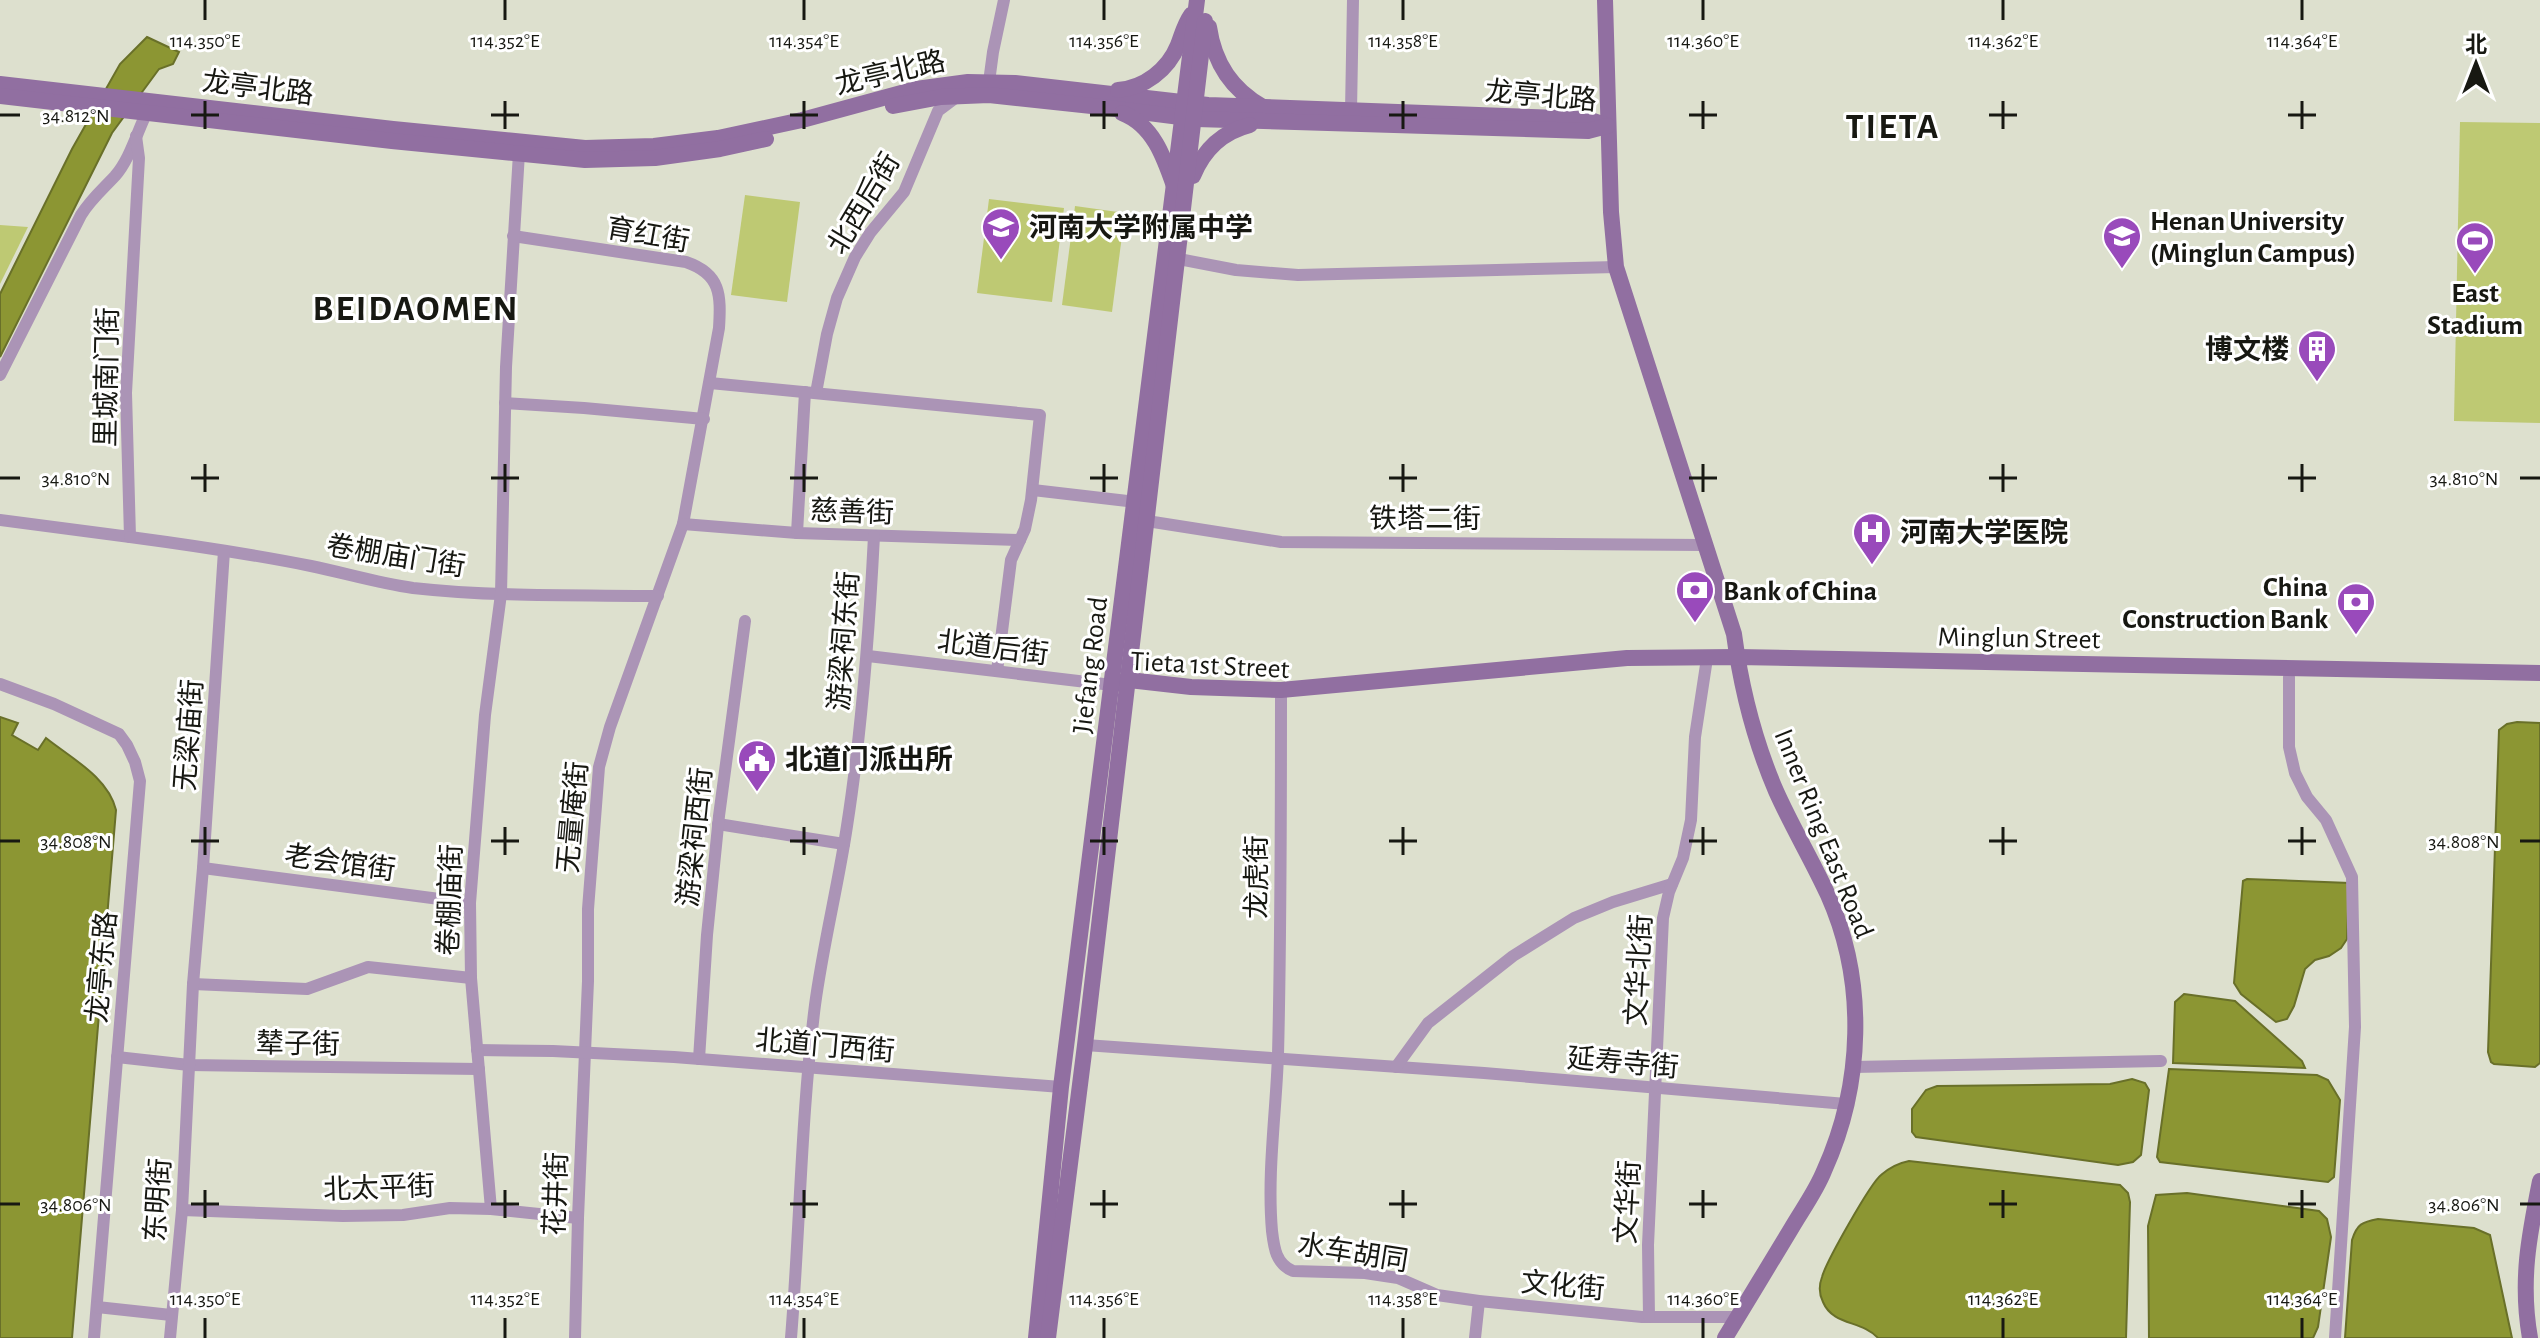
<svg xmlns="http://www.w3.org/2000/svg" width="2540" height="1338" viewBox="0 0 2540 1338" font-family="'Alegreya Sans','Noto Sans SC',sans-serif">
<style>
.green{fill:#bec973}
.water{fill:#8c9633;stroke:#697029;stroke-width:2}
.lines{fill:none;stroke-linecap:round;stroke-linejoin:round}
.street{stroke:#ab94b6;stroke-width:12}
.secondary{stroke:#916fa1;stroke-width:16}
.ticks{fill:none;stroke:#171812;stroke-width:3}
.labels{text-anchor:middle;stroke-width:6;stroke-linejoin:round;paint-order:stroke}
.street-label{font-size:28px;fill:#171812;stroke:#fff}
.poi-label{font-size:28px;font-weight:bold;fill:#171812;stroke:#fff;text-anchor:start}
.district-label{font-size:36px;font-weight:bold;letter-spacing:2px;fill:#171812;stroke:#fff}
.ticks-label{font-size:20px;text-anchor:middle;fill:#171812;stroke:#fff;stroke-width:6;stroke-linejoin:round;paint-order:stroke}
</style>
<rect width="100%" height="100%" fill="#dde0ce"/>
<g class="green">
<path d="M2460,122L2540,123V423L2454,421Z"/>
<path d="M745,195L800,202L787,302L731,295Z"/>
<path d="M989,199L1064,208L1052,302L977,293Z"/>
<path d="M1075,206L1125,213L1112,312L1062,305Z"/>
<path d="M0,225L28,227L0,284Z"/>
</g>
<g class="water">
<path d="M147,37L179,52L173,64L159,69L112,133L0,357V294L72,149L120,64Z"/>
<path d="M0,717L18,723L12,735L38,750L46,738C71,758 108,777 116,810L72,1338H0Z"/>
<path d="M2517,722L2540,723V1063L2535,1067L2494,1064L2491,1062L2488,1052L2499,730L2507,724Z"/>
<path d="M2247,879L2349,883L2347,939L2341,948L2329,956L2315,960L2305,969L2294,1006L2287,1019L2276,1022L2241,994L2234,983L2243,881Z"/>
<path d="M2184,994L2235,1001L2302,1061L2305,1068L2173,1063L2175,1002Z"/>
<path d="M2169,1069L2317,1075L2328,1080L2340,1100L2334,1177L2328,1182L2160,1162L2157,1157Z"/>
<path d="M2132,1079L2145,1083L2149,1090L2141,1155L2133,1162L2118,1165L1916,1137L1912,1132V1109L1926,1090L1937,1086L2110,1084Z"/>
<path d="M1909,1161L2120,1185L2128,1193L2130,1202L2126,1338H1878C1862,1320 1833,1326 1823,1302C1819,1294 1819,1285 1822,1277C1826,1262 1870,1184 1881,1175C1889,1168 1899,1163 1909,1161Z"/>
<path d="M2187,1193L2319,1211L2327,1219L2331,1237L2318,1327L2313,1338H2149L2148,1226L2156,1195Z"/>
<path d="M2378,1219L2474,1228L2490,1235L2512,1338H2345L2352,1240C2357,1224 2362,1222 2378,1219Z"/>
</g>
<g class="lines">
<g class="street">
<path d="M989,82L993,52L1004,0"/>
<path d="M1351,111L1353,0"/>
<path d="M513,236L686,262C721,274 721,295 719,328L683,524L610,727L599,767L588,909V981L578,1218L575,1338"/>
<path d="M1179,259L1236,270L1298,275L1616,267"/>
<path d="M0,375L81,215C91,199 103,189 115,176C130,159 137,132 147,112"/>
<path d="M710,383L1040,415L1031,500L1025,529L1011,560L997,671"/>
<path d="M816,393L827,334L837,298L855,257L870,233L904,192L938,111L958,96"/>
<path d="M505,403L584,408L704,419"/>
<path d="M1033,490L1136,502"/>
<path d="M0,520L130,537L126,393L139,158L136,136"/>
<path d="M1147,521L1281,542L1704,545"/>
<path d="M683,524L797,533L1020,540"/>
<path d="M797,533L805,392"/>
<path d="M130,537C190,545 251,554 311,566C345,573 378,583 413,588C494,597 576,595 658,596"/>
<path d="M868,656L1112,685"/>
<path d="M2289,677V747L2295,773L2307,797L2326,820L2352,877L2355,1027L2335,1338"/>
<path d="M0,684L54,704L119,734L127,745L135,762L140,781L94,1338"/>
<path d="M1281,696C1281,816 1281,935 1278,1055C1276,1113 1267,1173 1272,1231C1274,1248 1276,1264 1293,1271L1365,1273L1398,1278L1437,1295L1479,1301L1642,1317H1738"/>
<path d="M718,824L844,844"/>
<path d="M203,868L470,903"/>
<path d="M193,984L307,989L368,967L471,978"/>
<path d="M1085,1045L1484,1073L1846,1104"/>
<path d="M477,1050L553,1051L674,1057L1061,1087"/>
<path d="M117,1057L189,1065L479,1069"/>
<path d="M699,1059L707,935L719,816L745,621"/>
<path d="M1396,1067L1428,1023L1513,956L1574,918L1613,902L1672,884"/>
<path d="M1853,1067L2161,1061"/>
<path d="M491,1209L471,978L470,903L485,715L501,594L506,367L519,153"/>
<path d="M182,1210L343,1216L403,1215L450,1208L491,1209L578,1218"/>
<path d="M97,1307L171,1315"/>
<path d="M1649,1317L1648,1245L1663,918L1669,892L1683,858L1691,820L1695,737L1706,665"/>
<path d="M170,1338L182,1210L193,984L203,868L224,551"/>
<path d="M791,1338C800,1227 801,1116 815,1005C823,945 838,886 847,826C862,730 869,634 874,536"/>
<path d="M1475,1338L1479,1301"/>
</g>
<g class="secondary">
<path d="M1605,0L1611,212L1616,267L1734,634C1741,687 1755,742 1776,791C1792,827 1812,860 1828,895C1867,982 1863,1085 1824,1171C1816,1191 1802,1210 1791,1229C1769,1265 1747,1302 1725,1338"/>
<path d="M1209,27C1214,62 1232,90 1263,107"/>
<path d="M0,84L393,129L585,148L654,146L718,138L802,120L916,89L968,82L1015,83L1208,105L1588,119L1608,126"/>
<path d="M1118,90C1144,88 1168,70 1178,45C1182,35 1184,25 1191,15"/>
<path d="M0,96L392,141L585,160L655,158L720,149L766,139"/>
<path d="M893,106L941,97L989,95L1101,107L1196,119L1588,131L1607,126"/>
<path d="M1122,113C1153,125 1164,157 1174,186"/>
<path d="M1193,176C1204,149 1222,132 1250,125"/>
<path d="M1112,685L1129,680L1191,687L1281,690L1627,658L1737,657L2540,673"/>
<path d="M1036,1338L1061,1087L1197,0"/>
<path d="M1048,1338L1085,1045L1205,21"/>
<path d="M2530,1338C2520,1281 2529,1236 2540,1181"/>
</g>
</g>
<path class="ticks" d="M205,0V20M505,0V20M804,0V20M1104,0V20M1403,0V20M1703,0V20M2003,0V20M2302,0V20M205,101V129M505,101V129M804,101V129M1104,101V129M1403,101V129M1703,101V129M2003,101V129M2302,101V129M0,115H20M191,115H219M491,115H519M790,115H818M1090,115H1118M1389,115H1417M1689,115H1717M1989,115H2017M2288,115H2316M205,464V492M505,464V492M804,464V492M1104,464V492M1403,464V492M1703,464V492M2003,464V492M2302,464V492M0,478H20M191,478H219M491,478H519M790,478H818M1090,478H1118M1389,478H1417M1689,478H1717M1989,478H2017M2288,478H2316M2520,478H2540M205,827V855M505,827V855M804,827V855M1104,827V855M1403,827V855M1703,827V855M2003,827V855M2302,827V855M0,841H20M191,841H219M491,841H519M790,841H818M1090,841H1118M1389,841H1417M1689,841H1717M1989,841H2017M2288,841H2316M2520,841H2540M205,1190V1218M505,1190V1218M804,1190V1218M1104,1190V1218M1403,1190V1218M1703,1190V1218M2003,1190V1218M2302,1190V1218M0,1204H20M191,1204H219M491,1204H519M790,1204H818M1090,1204H1118M1389,1204H1417M1689,1204H1717M1989,1204H2017M2288,1204H2316M2520,1204H2540M205,1318V1338M505,1318V1338M804,1318V1338M1104,1318V1338M1403,1318V1338M1703,1318V1338M2003,1318V1338M2302,1318V1338"/>
<defs>
<symbol id="school-pin" viewBox="-11 -11 22 30"><path d="M0 17L-7.5 6A9.5 9.5 0 1 1 7.5 6Z" fill="#994abb" stroke="#fff"/><path d="M0-5L7-2L0 1L-7-2ZM-4 1L0 2.5L4 1V4Q0 6-4 4Z" fill="#fff"/></symbol>
<symbol id="university-pin" viewBox="-11 -11 22 30"><path d="M0 17L-7.5 6A9.5 9.5 0 1 1 7.5 6Z" fill="#994abb" stroke="#fff"/><path d="M0-5L7-2L0 1L-7-2ZM-4 1L0 2.5L4 1V4Q0 6-4 4Z" fill="#fff"/></symbol>
<symbol id="stadium-pin" viewBox="-11 -11 22 30"><path d="M0 17L-7.5 6A9.5 9.5 0 1 1 7.5 6Z" fill="#994abb" stroke="#fff"/><path d="M0-5a6.5 5 0 1 0 0 10a6.5 5 0 1 0 0-10ZM-3.5-1.8h7v3.6h-7Z" fill="#fff"/></symbol>
<symbol id="building-pin" viewBox="-11 -11 22 30"><path d="M0 17L-7.5 6A9.5 9.5 0 1 1 7.5 6Z" fill="#994abb" stroke="#fff"/><path d="M-4-6H4V6H1V3H-1V6H-4ZM-2.5-4.3h1.7v1.8h-1.7ZM.8-4.3h1.7v1.8H.8ZM-2.5-1h1.7V.8h-1.7ZM.8-1h1.7V.8H.8Z" fill="#fff"/></symbol>
<symbol id="hospital-pin" viewBox="-11 -11 22 30"><path d="M0 17L-7.5 6A9.5 9.5 0 1 1 7.5 6Z" fill="#994abb" stroke="#fff"/><path d="M-5-5h3v3.5h4V-5h3V5h-3V1.5h-4V5h-3Z" fill="#fff"/></symbol>
<symbol id="bank-pin" viewBox="-11 -11 22 30"><path d="M0 17L-7.5 6A9.5 9.5 0 1 1 7.5 6Z" fill="#994abb" stroke="#fff"/><path d="M-6-4H6V4H-6ZM0-2.3a2.3 2.3 0 1 0 0 4.6a2.3 2.3 0 1 0 0-4.6Z" fill="#fff"/></symbol>
<symbol id="civic-pin" viewBox="-11 -11 22 30"><path d="M0 17L-7.5 6A9.5 9.5 0 1 1 7.5 6Z" fill="#994abb" stroke="#fff"/><path d="M-.6-6.5H3V-4.5H.6V-3L4-1V1h2V6H-6V1h2V-1L-.6-3ZM-1.2 2.5V6h2.4V2.5Z" fill="#fff"/></symbol>
</defs>
<g fill-rule="evenodd">
<use href="#school-pin" x="979" y="205" width="44" height="60"/>
<use href="#university-pin" x="2100" y="214" width="44" height="60"/>
<use href="#stadium-pin" x="2453" y="219" width="44" height="60"/>
<use href="#building-pin" x="2295" y="327" width="44" height="60"/>
<use href="#hospital-pin" x="1850" y="510" width="44" height="60"/>
<use href="#bank-pin" x="1673" y="568" width="44" height="60"/>
<use href="#bank-pin" x="2334" y="580" width="44" height="60"/>
<use href="#civic-pin" x="735" y="737" width="44" height="60"/>
</g>
<g class="labels">
<g class="street-label">
<text transform="translate(890 72) rotate(-13)" y="10">龙亭北路</text>
<text transform="translate(258 87) rotate(7)" y="10">龙亭北路</text>
<text transform="translate(1541 95) rotate(5)" y="10">龙亭北路</text>
<text transform="translate(863 203) rotate(-59)" y="10">北西后街</text>
<text transform="translate(648 234) rotate(10)" y="10">育红街</text>
<text transform="translate(106 377) rotate(-89)" y="10">里城南门街</text>
<text transform="translate(852 511) rotate(2)" y="10">慈善街</text>
<text x="1425" y="528">铁塔二街</text>
<text transform="translate(396 555) rotate(9)" y="10">卷棚庙门街</text>
<text transform="translate(2019 637) rotate(1)" y="10">Minglun Street</text>
<text transform="translate(843 641) rotate(-86)" y="10">游梁祠东街</text>
<text transform="translate(993 647) rotate(7)" y="10">北道后街</text>
<text transform="translate(1210 664) rotate(3)" y="10">Tieta 1st Street</text>
<text transform="translate(1089 665) rotate(-83)" y="10">Jiefang Road</text>
<text transform="translate(188 735) rotate(-86)" y="10">无梁庙街</text>
<text transform="translate(572 817) rotate(-85)" y="10">无量庵街</text>
<text transform="translate(1825 833) rotate(68)" y="10">Inner Ring East Road</text>
<text transform="translate(694 837) rotate(-84)" y="10">游梁祠西街</text>
<text transform="translate(340 862) rotate(8)" y="10">老会馆街</text>
<text transform="translate(1256 877) rotate(-90)" y="10">龙虎街</text>
<text transform="translate(449 900) rotate(-88)" y="10">卷棚庙街</text>
<text transform="translate(101 967) rotate(-85)" y="10">龙亭东路</text>
<text transform="translate(1638 970) rotate(-87)" y="10">文华北街</text>
<text transform="translate(298 1043) rotate(1)" y="10">辇子街</text>
<text transform="translate(825 1045) rotate(5)" y="10">北道门西街</text>
<text transform="translate(1623 1062) rotate(5)" y="10">延寿寺街</text>
<text transform="translate(379 1187) rotate(-2)" y="10">北太平街</text>
<text transform="translate(555 1194) rotate(-88)" y="10">花井街</text>
<text transform="translate(157 1200) rotate(-86)" y="10">东明街</text>
<text transform="translate(1627 1202) rotate(-87)" y="10">文华街</text>
<text transform="translate(1353 1252) rotate(9)" y="10">水车胡同</text>
<text transform="translate(1563 1285) rotate(5)" y="10">文化街</text>
</g>
<g class="poi-label">
<text x="2150" y="230">Henan University<tspan x="2150" dy="32">(Minglun Campus)</tspan></text>
<text x="1029" y="237">河南大学附属中学</text>
<text x="2475" y="302" text-anchor="middle">East<tspan x="2475" dy="32">Stadium</tspan></text>
<text x="2289" y="359" text-anchor="end">博文楼</text>
<text x="1900" y="542">河南大学医院</text>
<text x="2328" y="596" text-anchor="end">China<tspan x="2328" dy="32">Construction Bank</tspan></text>
<text x="1723" y="600">Bank of China</text>
<text x="785" y="769">北道门派出所</text>
</g>
<g class="district-label">
<text x="1893" y="138">TIETA</text>
<text x="416" y="320">BEIDAOMEN</text>
</g>
</g>
<g class="ticks-label">
<text x="205" y="47">114.350°E</text>
<text x="505" y="47">114.352°E</text>
<text x="804" y="47">114.354°E</text>
<text x="1104" y="47">114.356°E</text>
<text x="1403" y="47">114.358°E</text>
<text x="1703" y="47">114.360°E</text>
<text x="2003" y="47">114.362°E</text>
<text x="2302" y="47">114.364°E</text>
<text x="76" y="122">34.812°N</text>
<text x="76" y="485">34.810°N</text>
<text x="2464" y="485">34.810°N</text>
<text x="76" y="848">34.808°N</text>
<text x="2464" y="848">34.808°N</text>
<text x="76" y="1211">34.806°N</text>
<text x="2464" y="1211">34.806°N</text>
<text x="205" y="1305">114.350°E</text>
<text x="505" y="1305">114.352°E</text>
<text x="804" y="1305">114.354°E</text>
<text x="1104" y="1305">114.356°E</text>
<text x="1403" y="1305">114.358°E</text>
<text x="1703" y="1305">114.360°E</text>
<text x="2003" y="1305">114.362°E</text>
<text x="2302" y="1305">114.364°E</text>
</g>
<g transform="translate(2476 64)" stroke="#ffffff" stroke-width="6" paint-order="stroke">
<path d="M0-6L14 30L0 20L-14 30Z" fill="#171812"/>
<text y="-12" font-size="22" font-weight="bold" text-anchor="middle" fill="#171812">北</text>
</g>
</svg>
